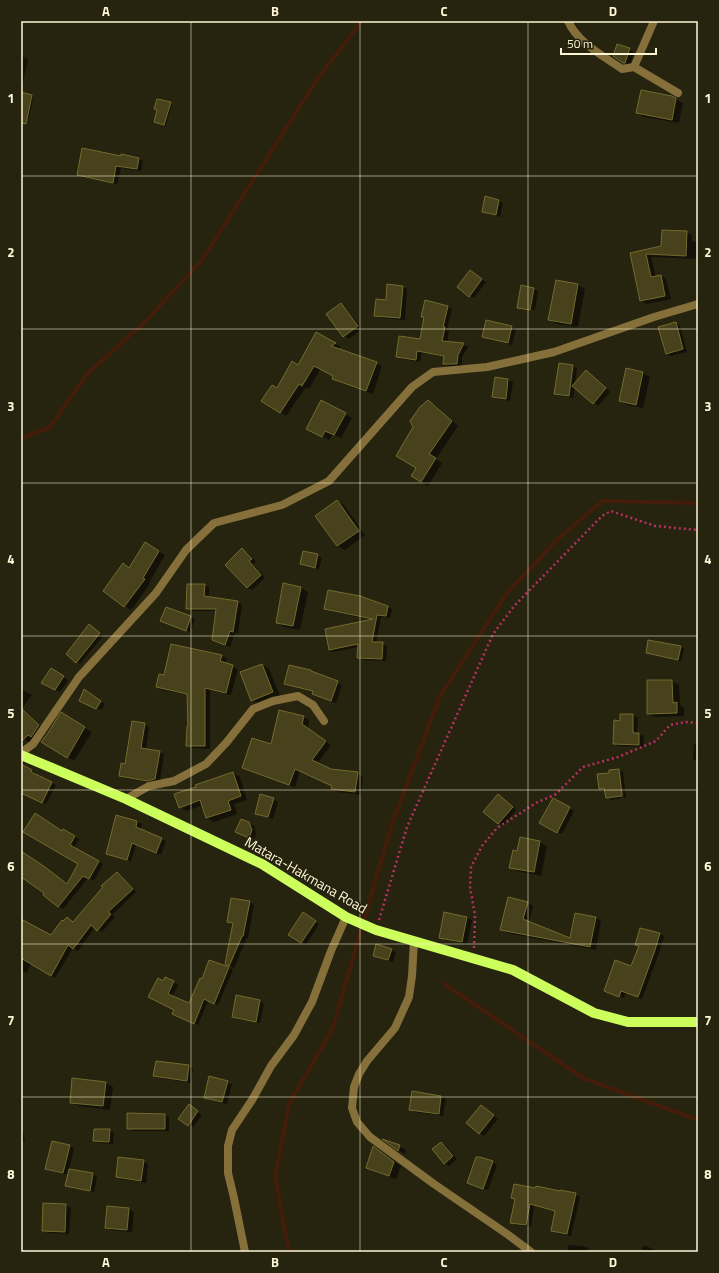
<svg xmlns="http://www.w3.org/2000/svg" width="719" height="1273" viewBox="0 0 719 1273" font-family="'Titillium Web',sans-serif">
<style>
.shadow{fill:#0007;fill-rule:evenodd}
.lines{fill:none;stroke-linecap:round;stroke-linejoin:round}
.stream{stroke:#441d0a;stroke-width:4}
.building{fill:#47421b;stroke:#736b2e}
.path{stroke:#b83063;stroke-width:2.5;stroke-dasharray:2 3;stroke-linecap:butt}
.minor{stroke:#85703b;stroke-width:8}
.primary{stroke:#ccfe5c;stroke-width:10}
.grid{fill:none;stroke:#fff6d5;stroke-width:1;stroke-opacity:0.55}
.labels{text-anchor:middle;stroke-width:3;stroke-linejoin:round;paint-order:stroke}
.street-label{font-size:14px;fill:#fff6d5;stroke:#26230f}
.neatline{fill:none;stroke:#fff6d5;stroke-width:1.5}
.grid-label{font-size:13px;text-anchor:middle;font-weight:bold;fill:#fff6d5}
</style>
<rect width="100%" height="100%" fill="#26230f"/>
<g class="shadow">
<path d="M618,45L634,52L630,65L624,62Z"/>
<path d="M21,56L28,59L22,88H21Z"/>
<path d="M31,96L33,97L29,119L21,117V97Z"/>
<path d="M672,97L683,103L679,123L644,117L637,113Z"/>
<path d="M170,103L172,104L166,125L155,122Z"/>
<path d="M122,157L139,159L143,161L141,171L121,168L117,184L82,177L78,174Z"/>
<path d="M499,200L503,203L500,217L488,214L483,211Z"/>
<path d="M686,232L692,235V241L698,242V259L651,257L656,277L661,276L666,279L671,299L647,304L641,301L631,254L662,247Z"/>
<path d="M475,274L486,282L474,298L470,296Z"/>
<path d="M578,285L585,289L578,327L557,324L550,320Z"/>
<path d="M403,287L407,289L405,320L380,318L375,315L387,301Z"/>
<path d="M534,289L538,291L535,310L522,308V310L518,308Z"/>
<path d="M341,304L345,307L362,329L349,339L344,336Z"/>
<path d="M447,306L452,309L447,330L449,331L447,343L463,344L468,347L462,357V366H449L444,363L445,357L422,353L420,362L402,359L397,356L421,340L425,318L422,316Z"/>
<path d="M676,323L680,326L687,352L671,356L667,354Z"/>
<path d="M511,327L516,329L512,345L488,339L483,337Z"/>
<path d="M316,333L341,347L338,349L376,363L382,366L373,394L340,383L333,379L334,376L321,368L309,389L306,387L286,416L280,412L278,389L298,366Z"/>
<path d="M573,366L577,368L575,384L591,374L610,392L598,406L575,387L573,398L560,396L555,394Z"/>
<path d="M627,370L643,373L650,377L643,408L627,405L620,401Z"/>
<path d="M496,378L508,380L513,382L510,401L498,399L493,397Z"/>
<path d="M428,401L435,405L458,426L436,459L442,463L428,486L412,476L417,468Z"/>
<path d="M345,414L352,418L341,438L333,434L329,440L308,428Z"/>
<path d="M337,501L344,505L365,535L345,550L338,546L316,516Z"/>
<path d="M145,543L165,555L149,583L150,584L131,610L104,591L124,565L130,568Z"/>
<path d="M242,549L247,552L256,562L253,564L265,578L252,590L247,587Z"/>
<path d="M317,555L322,558L319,569L306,567L301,564Z"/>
<path d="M204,585L209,587V598L237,602L242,605L238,633H235L230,647L213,640L217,611H192L187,608Z"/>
<path d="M301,588L308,592L300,630L284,627L277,623Z"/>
<path d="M387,607L392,609L390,618L381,617L376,643H382L387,646L386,661L363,660L358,657L359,647L334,652L330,650L373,620L329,611L325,609Z"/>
<path d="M191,617L195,619L190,632L166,623Z"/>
<path d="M92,627L103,636L80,664L67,654Z"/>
<path d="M680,646L684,649L681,661L651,655L647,653Z"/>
<path d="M222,656L227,659L225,664L232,666L238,669L231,695L210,690V749L192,748L187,745L189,727L188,695L162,690L157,687L165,676Z"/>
<path d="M262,665L269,669L280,696L259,704L252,700Z"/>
<path d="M56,672L68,680L60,692L46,686Z"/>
<path d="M315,674L342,685L336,703L318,696L314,691L290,686L285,683Z"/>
<path d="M648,681H672L679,685L680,705L684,708V716L655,717L648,713Z"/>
<path d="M21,689L32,695L22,708L44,729L29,742L21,737Z"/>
<path d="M88,693L105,704L101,710L84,703Z"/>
<path d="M62,714L92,732L74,761L42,742Z"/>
<path d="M621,715H633L638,718L637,734L644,736L643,747L618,746L614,743L621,722Z"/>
<path d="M304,717L309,720L308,728L331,745L317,764L330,770L357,773L363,777L361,795L338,792L332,789L333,786L300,771L295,787L248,771L243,768L272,746Z"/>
<path d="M144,724L149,727L146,749L159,752L164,754L160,781L152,783L124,778L120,776Z"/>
<path d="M694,744L698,745V762L693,759Z"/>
<path d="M21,765L36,773L35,775L56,785L46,804L26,794L25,795L21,793Z"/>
<path d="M619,770L623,772L626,798H624L620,771H618L622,798L611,800L607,797L606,791L600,789L610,773Z"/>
<path d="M233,773L240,777L247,800L234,804L237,814L214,822L207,818L203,805L187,811L180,807Z"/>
<path d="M502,798L516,810L503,826L484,812Z"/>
<path d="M273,799L278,802L273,819L256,813Z"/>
<path d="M554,799L574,811L562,834L541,823Z"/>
<path d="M117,816L137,822L142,824L140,830L166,841L161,855L136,845L131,861L112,856Z"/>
<path d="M249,823L254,826L256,833L254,839L241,834Z"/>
<path d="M64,830L79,839L74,848L103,864L94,881L88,878L63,909L44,895L45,893L21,876V852L67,885L79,864L62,832Z"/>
<path d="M540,842L547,846L541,876L517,871L510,867L518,852Z"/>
<path d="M117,873L121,876L136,892L112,915L115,917L102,932L95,927L78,951L73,948L55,978L31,963L27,973L21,971V925L51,936L74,923Z"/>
<path d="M250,902L254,905L248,938H247L234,968L226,964L234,924L228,921ZM243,931L245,932L230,966V961Z"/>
<path d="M527,903L533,906L529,923L571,940L576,915L596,918L601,921L596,950L507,933L501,929Z"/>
<path d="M445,913L467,918L472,920L467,944L445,940L441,937Z"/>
<path d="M308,916L319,924L306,945L290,934Z"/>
<path d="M659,934L664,936L659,953L642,999L626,993L624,998L605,991L632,968Z"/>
<path d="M392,950L396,952L393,962L379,958L374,955Z"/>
<path d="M229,967L233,970L218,1005L208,1001L198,1025L173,1014L175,1010L149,996L164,982L166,978L178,985L172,997L190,1004L203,981Z"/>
<path d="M260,1001L264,1004L260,1023L237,1019L233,1016Z"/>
<path d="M156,1062L189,1066L193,1069L191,1083L159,1078L155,1076Z"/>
<path d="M227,1082L232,1084L227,1104L209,1100L205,1097Z"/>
<path d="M106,1083L113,1087L110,1110L78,1106L71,1102Z"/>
<path d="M412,1092L441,1097L446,1099L443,1116L414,1112L410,1109Z"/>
<path d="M481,1106L498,1119L484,1136L480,1133Z"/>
<path d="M193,1108L202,1115L193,1127L189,1125Z"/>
<path d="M165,1115L169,1117V1131H132L128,1128Z"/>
<path d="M21,1123L25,1141L21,1142Z"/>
<path d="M109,1130L114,1133L113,1144L99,1143L94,1141Z"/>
<path d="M441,1143L446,1146L457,1159L449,1166L445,1163Z"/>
<path d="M69,1146L74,1148L69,1170L93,1174L97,1177L94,1192L71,1188L67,1186L69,1175L51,1171L47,1169Z"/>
<path d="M399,1146L406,1150L405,1154L398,1150Z"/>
<path d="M374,1147L401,1166L396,1179L374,1171L367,1167Z"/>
<path d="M143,1161L148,1164L146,1183L121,1179L117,1177Z"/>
<path d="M492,1162L497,1165L488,1190L472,1185Z"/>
<path d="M575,1194L580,1197L571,1236L556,1233L552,1231L556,1212L534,1206L531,1227L516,1225L512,1222L516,1199Z"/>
<path d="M44,1204L66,1205L71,1208L69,1234L48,1233L43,1231Z"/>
<path d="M108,1207L129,1209L134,1212L132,1232L111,1230L106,1227Z"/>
<path d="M568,1245L583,1246L588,1248L587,1252H568Z"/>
<path d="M644,1245L659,1252H641Z"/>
</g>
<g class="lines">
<g class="stream">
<path d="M21,438L49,428L88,373L145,322L202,260L318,78L362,21"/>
<path d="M444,984L585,1079L698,1120"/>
<path d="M289,1252L275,1176L289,1104L332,1030L392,824L440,696L507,593L558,539L602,501L698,503"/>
</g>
</g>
<g class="building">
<path d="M617,44L630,48L625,63H623L613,56Z"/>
<path d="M641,90L672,96L676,98L672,120L636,113Z"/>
<path d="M21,92L32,95L26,124L21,123Z"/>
<path d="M157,99L171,102L164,125L154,122L157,110L154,109Z"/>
<path d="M82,148L121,156V154L139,158L137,169L116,166L113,183L77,175Z"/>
<path d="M485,196L499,200L496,215L482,212Z"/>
<path d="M662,230L687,231L686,256L646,254L651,277L661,275L665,296L640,301L630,253L661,246Z"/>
<path d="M470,270L482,279L469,297L457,287Z"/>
<path d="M556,280L578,284L571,324L548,320Z"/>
<path d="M387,284L403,286L400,318L374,316L376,299L386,300Z"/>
<path d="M521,285L534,288L530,310L517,308Z"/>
<path d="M425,300L448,306L443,327H445L442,341L464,343L458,355L457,364H443L444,356L417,351L416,360L396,357L399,336L420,339L424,317H421Z"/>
<path d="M341,303L358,326L343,337L326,314Z"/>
<path d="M486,320L512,326L508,343L482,337Z"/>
<path d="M676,322L683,349L666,354L658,327Z"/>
<path d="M316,332L336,343L331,346L377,362L366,391L332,379L333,376L314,366L302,386L299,384L280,413L261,401L272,385L277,388L292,361L298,365Z"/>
<path d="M559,363L573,365L569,396L554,394Z"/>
<path d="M626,368L643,372L636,405L619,401Z"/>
<path d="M586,370L606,388L593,404L572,386Z"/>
<path d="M495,377L508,379L506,399L492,397Z"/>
<path d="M321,400L346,413L334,435L325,431L322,437L306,429Z"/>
<path d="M428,400L452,421L429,454L436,458L421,482L411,476L416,468L396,456L413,427L410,421L420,407Z"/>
<path d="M337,500L359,531L337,546L315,516Z"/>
<path d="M145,542L159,551L143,578L145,579L124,607L103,591L123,563L129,568Z"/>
<path d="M242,548L252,559L249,561L261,575L247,588L225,565Z"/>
<path d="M303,551L318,554L315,568L300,564Z"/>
<path d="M283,583L301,587L293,626L276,623Z"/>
<path d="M187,584H205L204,596L238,601L233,632L230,631L225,645L212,640L216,609H186Z"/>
<path d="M328,590L360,596L388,606L386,616L377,615L372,642H383L382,659L357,658L358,644L329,650L325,629L373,619L324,609Z"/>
<path d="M166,607L191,616L186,631L160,621Z"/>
<path d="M89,624L100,633L76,663L66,654Z"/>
<path d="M648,640L681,646L678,660L646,653Z"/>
<path d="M171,644L222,655L220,661L233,665L226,693L205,688V746H186L187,726H188L187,694L156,687L159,674L164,675Z"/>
<path d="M262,664L273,692L251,701L240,672Z"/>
<path d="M289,665L311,670V671L338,681L331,701L312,694L313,691L284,684Z"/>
<path d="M51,668L64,676L55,690L41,683Z"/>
<path d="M647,680H672L673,703L677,702V713L647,714Z"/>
<path d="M84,689L101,701L96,709L79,701Z"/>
<path d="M21,708L39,725L31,737L28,735L21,742Z"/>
<path d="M279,710L304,716L302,724L326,741L312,760L331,769L358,772L355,792L331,789L332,786L295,769L289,785L242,768L252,738L271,744Z"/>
<path d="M61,712L85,727L67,758L41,742L48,733Z"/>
<path d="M620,714H633V733H639V745L613,744L614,720L620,721Z"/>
<path d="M132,721L145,723L141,748L160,751L155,779L147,781L119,776L121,763L125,764Z"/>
<path d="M21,764L32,770L31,772L52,782L42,803L21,793Z"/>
<path d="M619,769L622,796L606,798L604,788L599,789L597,774L609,773V770Z"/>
<path d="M233,772L241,796L228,801L231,810L206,818L200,800L179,808L174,794L196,787L195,785Z"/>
<path d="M260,794L274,798L268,817L255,814Z"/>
<path d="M498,794L513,807L498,824L483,812Z"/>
<path d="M553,798L570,807L557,833L539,823Z"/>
<path d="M35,813L62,831L63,829L75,836L70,845L99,861L89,879L83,876L58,907L43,895L44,893L21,877V851L45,867L67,884L78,864L23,832Z"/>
<path d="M116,815L137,821L136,827L162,838L156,853L132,843L127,860L106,854Z"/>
<path d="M241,819L249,822L252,830L249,838L235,832Z"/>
<path d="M520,837L540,841L534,872L509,868L513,850L517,851Z"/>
<path d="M117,872L133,889L108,912L111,914L97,931L91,925L73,949L68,945L51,976L21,958V919L51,935L62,920L63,921L67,917L73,922L103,887L101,886Z"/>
<path d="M508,897L528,902L523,919L570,938L575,913L596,917L590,947L500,930Z"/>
<path d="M231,898L250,901L243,936H242L229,966L225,964L233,923L227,922Z"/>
<path d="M303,912L316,921L301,943L288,935Z"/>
<path d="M444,912L467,917L462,942L439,938Z"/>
<path d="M640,928L660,933L655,950L638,997L621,991L619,997L604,991L615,960L631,966L639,946L635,945Z"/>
<path d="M376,944L392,949L388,960L373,956Z"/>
<path d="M209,960L229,967L214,1004L204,999L194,1024L172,1014L174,1010L148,997L158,978L163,981L165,977L174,981L168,994L189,1003L200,978L202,979Z"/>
<path d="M236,995L260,1000L256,1022L232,1017Z"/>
<path d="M156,1061L189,1065L187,1081L153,1076Z"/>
<path d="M209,1076L228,1081L222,1102L204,1098Z"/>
<path d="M72,1078L106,1082L103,1106L70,1103Z"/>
<path d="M412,1091L441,1096L439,1114L409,1110Z"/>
<path d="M189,1104L198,1111L188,1126L178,1119Z"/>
<path d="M481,1105L494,1115L479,1134L466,1123Z"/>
<path d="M127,1113L165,1114V1129H127Z"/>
<path d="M94,1129H110L109,1142L93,1141Z"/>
<path d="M382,1139L400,1145L398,1151Z"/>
<path d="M52,1141L70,1145L63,1173L45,1169Z"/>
<path d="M441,1142L453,1156L444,1164L432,1149Z"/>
<path d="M373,1146L394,1162L389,1176L366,1168Z"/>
<path d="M118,1157L144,1160L141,1181L116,1177Z"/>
<path d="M476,1157H480L493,1161L483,1189L467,1183Z"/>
<path d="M69,1169L93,1173L90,1191L65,1186Z"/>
<path d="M514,1184L535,1188L536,1186L560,1191V1190L576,1193L567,1234L551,1231L555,1211L530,1204L526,1225L510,1223L515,1199L511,1198Z"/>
<path d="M43,1203L66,1204L65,1232L42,1231Z"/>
<path d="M107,1206L129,1208L127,1230L105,1228Z"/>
</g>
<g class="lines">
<g class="path">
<path d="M379,920L407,827L493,634L515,605L602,516L611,511L655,526L698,530"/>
<path d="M474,948L475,915L470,887L471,867L482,846L497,828L536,803L556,794L583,767L618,757L656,741L670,725L686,722L698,723"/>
</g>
<g class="minor">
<path d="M568,21C578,43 602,55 622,69L634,67"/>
<path d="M654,21L634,67L678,93"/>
<path d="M21,753L33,744L79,677L156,593L186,550L214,523L282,505L329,481L412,387L433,372L487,367L554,352L654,317L698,304"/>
<path d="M126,799L149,786L174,781L206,764L226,743L253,709L273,701L298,696L313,705L324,721"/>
<path d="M414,941L412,976L409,997L395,1028L367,1061L359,1074L354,1087L352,1108L357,1122L370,1137L434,1184L507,1234L531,1252"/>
<path d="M245,1252L234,1198L228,1173V1146L232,1130L252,1100L271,1066L294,1035L312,1002L331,951L346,917"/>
</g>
<path class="primary" d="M21,755L126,799L262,864L346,917L376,930L513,970L594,1013L628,1022H698"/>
</g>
<path class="grid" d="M191,21V1252M360,21V1252M528,21V1252M21,176H698M21,329H698M21,483H698M21,636H698M21,790H698M21,944H698M21,1097H698"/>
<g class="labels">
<g class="street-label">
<text transform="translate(306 875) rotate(30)" y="5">Matara-Hakmana Road</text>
</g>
</g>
<rect width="719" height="1273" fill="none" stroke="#26230f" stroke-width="44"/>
<path d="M561 48v6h95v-6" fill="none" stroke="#fff6d5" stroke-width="2"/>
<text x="567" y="48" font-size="12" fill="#fff6d5" stroke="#26230f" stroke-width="3" paint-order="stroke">50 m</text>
<rect x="22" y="22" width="675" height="1229" class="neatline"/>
<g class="grid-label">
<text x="106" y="16">A</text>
<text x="275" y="16">B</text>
<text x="444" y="16">C</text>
<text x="613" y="16">D</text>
<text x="11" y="103">1</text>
<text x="708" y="103">1</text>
<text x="11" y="257">2</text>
<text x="708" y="257">2</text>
<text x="11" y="411">3</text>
<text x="708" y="411">3</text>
<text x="11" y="564">4</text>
<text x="708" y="564">4</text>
<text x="11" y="718">5</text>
<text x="708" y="718">5</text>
<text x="11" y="871">6</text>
<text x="708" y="871">6</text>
<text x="11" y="1025">7</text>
<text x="708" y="1025">7</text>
<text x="11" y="1179">8</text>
<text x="708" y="1179">8</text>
<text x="106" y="1267">A</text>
<text x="275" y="1267">B</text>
<text x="444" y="1267">C</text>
<text x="613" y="1267">D</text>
</g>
</svg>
